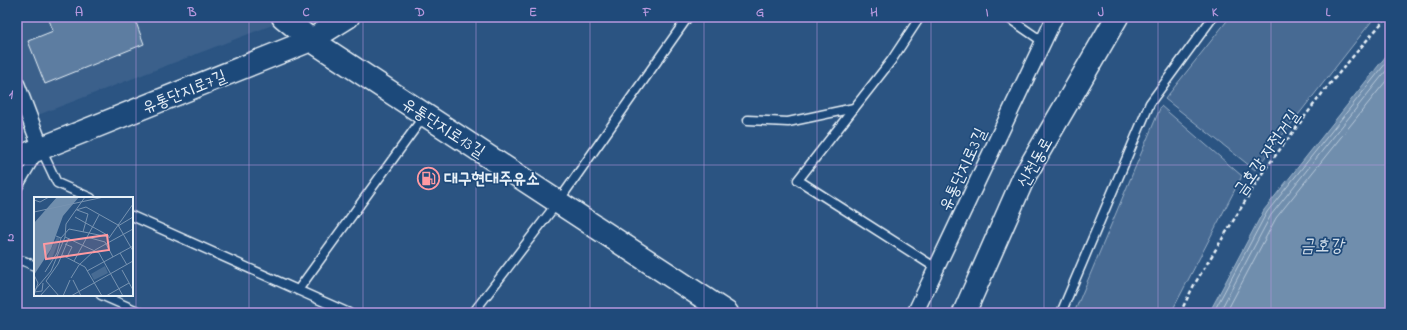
<svg xmlns="http://www.w3.org/2000/svg" width="1407" height="330" viewBox="0 0 1407 330" font-family="'Indie Flower','Poor Story',sans-serif">
<style>
.built{fill:#3a608b}
.green{fill:#476b93;stroke:#98aec6}
.water{fill:#708ead;stroke:#a0b6cb}
.lines{fill:none;stroke-linecap:round;stroke-linejoin:round}
.shore{stroke:#b8c9da;stroke-width:1}
.building{fill:#5d7da1;stroke:#e8f1f8}
.lane-casing{stroke:#e8f1f8;stroke-width:11}
.street-casing{stroke:#e8f1f8;stroke-width:18}
.secondary-casing{stroke:#e8f1f8;stroke-width:25}
.path{stroke:#e8f1f8;stroke-width:2.5;stroke-dasharray:4 3;stroke-linecap:butt}
.lane{stroke:#1f4a7a;stroke-width:8}
.street{stroke:#1f4a7a;stroke-width:15}
.secondary{stroke:#1f4a7a;stroke-width:22}
.grid{fill:none;stroke:#b798de;stroke-width:1;stroke-opacity:0.55}
.labels{text-anchor:middle;stroke-width:3.5;stroke-linejoin:round;paint-order:stroke}
.street-label{font-size:17px;fill:#e8f1f8;stroke:#1f4a7a}
.poi-label{font-size:17px;font-weight:bold;fill:#e8f1f8;stroke:#1f4a7a;text-anchor:start}
.water-label{font-size:18px;font-style:italic;fill:#d0dde9;stroke:#1f4a7a}
.inset-road{fill:none;stroke:#7793b1;stroke-width:1}
.view{fill:#ff9aa2;fill-opacity:0.15;stroke:#ff9aa2;stroke-width:2}
.inset-edge{fill:none;stroke:#e8f1f8;stroke-width:2}
.neatline{fill:none;stroke:#b798de;stroke-width:1.5}
.grid-label{font-size:13px;text-anchor:middle;font-weight:bold;fill:#b798de}
</style>
<rect width="100%" height="100%" fill="#2b5482"/>
<filter id="ink" filterUnits="userSpaceOnUse"><feTurbulence type="fractalNoise" baseFrequency=".025" numOctaves="2"/><feDisplacementMap in="SourceGraphic" scale="8" xChannelSelector="R" yChannelSelector="G"/><feConvolveMatrix kernelMatrix="1 2 1 2 8 2 1 2 1" color-interpolation-filters="sRGB"/></filter>
<g filter="url(#ink)">
<path class="built" d="M17,17H293L17,123Z"/>
<g class="green">
<path d="M1230,17H1375L1255,170L1165,99Z"/>
<path d="M1161,106L1242,176L1171,313H1074Z"/>
</g>
<path class="water" d="M1390,51V313H1209L1264,210Z"/>
<g class="lines">
<g class="shore">
<path d="M1213,313L1267,212L1390,58"/>
<path d="M1219,313L1271,215L1390,66"/>
<path d="M1226,313L1276,218L1390,76"/>
</g>
</g>
<path class="building" d="M48,17H134L144,44L45,84L28,41L53,31Z"/>
<g class="lines">
<defs>
<g id="lane">
<path d="M920,17L891,61L798,180L936,268"/>
<path d="M1007,17L1042,41"/>
<path d="M748,120L788,122L854,108"/>
<path d="M41,149L57,183L91,198"/>
<path d="M17,189L37,155"/>
<path d="M132,216L349,313"/>
<path d="M17,261H24L35,266"/>
<path d="M298,290L424,116"/>
<path d="M101,295L142,313"/>
<path d="M473,313L558,202L688,17"/>
<path d="M1061,313L1150,103L1213,17"/>
</g>
<g id="street">
<path d="M17,85L41,148"/>
<path d="M915,313L1055,17"/>
</g>
<g id="secondary">
<path d="M283,17L311,40L727,313"/>
<path d="M17,158L311,40L348,17"/>
<path d="M964,313L1024,177L1117,17"/>
</g>
</defs>
<use href="#lane" class="lane-casing"/>
<use href="#street" class="street-casing"/>
<use href="#secondary" class="secondary-casing"/>
<path class="path" d="M1180,313L1194,285L1263,172L1324,91L1355,54L1387,17"/>
<use href="#lane" class="lane"/>
<use href="#street" class="street"/>
<use href="#secondary" class="secondary"/>
</g>
</g>
<path class="grid" d="M136,17V313M249,17V313M363,17V313M476,17V313M590,17V313M704,17V313M817,17V313M931,17V313M1044,17V313M1158,17V313M1271,17V313M17,165H1390"/>
<defs>
<symbol id="fuel-ring" viewBox="-11 -11 22 22"><circle r="9.5" fill="#1f4a7a" stroke="#ff9aa2" stroke-width="1.5"/><path d="M-5.5-6h7V0h2V4h1.3V-2.5L3-4.5l.8-.8L6-3V5H2.5V1h-1V6h-7ZM-4.2-4.7v3.2H.2V-4.7Z" fill="#ff9aa2"/></symbol>
</defs>
<g fill-rule="evenodd">
<use href="#fuel-ring" x="416" y="166" width="25" height="25"/>
</g>
<g class="labels">
<g class="street-label">
<text transform="translate(184 91) rotate(-22)" y="6">유통단지로7길</text>
<text transform="translate(444 127) rotate(33)" y="6">유통단지로13길</text>
<text transform="translate(1266 152) rotate(-55)" y="6">금호강 자전거길</text>
<text transform="translate(1034 162) rotate(-61)" y="6">신천동로</text>
<text transform="translate(962 169) rotate(-65)" y="6">유통단지로3길</text>
</g>
<g class="poi-label">
<text x="444" y="184">대구현대주유소</text>
</g>
<g class="water-label">
<text x="1322" y="251">금호강</text>
</g>
</g>
<g transform="translate(34 197)">
<rect width="99" height="99" fill="#2b5482"/>
<path d="M23,40L26,41L17,64L13,61ZM71,69L74,76L60,83L57,77Z" fill="#476b93"/>
<path d="M23,0H45L29,19L17,52L0,78V26Z" fill="#708ead"/>
<path class="inset-road" d="M51,0L32,27L31,40L65,56L89,99M0,3L6,5L15,0M42,13L52,10L84,28L99,54M43,13L54,17L49,35M0,15L70,0M41,20L75,39M84,29L99,20M22,39L27,41L35,32L75,40M53,40L71,45L79,60M75,41L99,7M31,47L38,50L33,60M86,56L93,68M28,58L51,70L68,99M40,64L65,18M88,73L99,93M53,74L99,49M11,75L23,56L27,41M0,78L4,86L0,98M37,81L45,68L61,53L99,32M39,83L47,99M0,94L17,74L31,40M0,95L8,94L9,86M6,99L16,88M25,99L12,84L24,67L35,41M29,99L36,83M37,99L99,64M72,99L95,86"/>
<path class="view" d="M73,38L75,53L12,62L10,47Z"/>
<rect width="99" height="99" class="inset-edge"/>
</g>
<rect width="1407" height="330" fill="none" stroke="#1f4a7a" stroke-width="44"/>
<rect x="22" y="22" width="1363" height="286" class="neatline"/>
<g class="grid-label">
<text x="79" y="16">A</text>
<text x="192" y="16">B</text>
<text x="306" y="16">C</text>
<text x="420" y="16">D</text>
<text x="533" y="16">E</text>
<text x="647" y="16">F</text>
<text x="760" y="16">G</text>
<text x="874" y="16">H</text>
<text x="987" y="16">I</text>
<text x="1101" y="16">J</text>
<text x="1215" y="16">K</text>
<text x="1328" y="16">L</text>
<text x="11" y="98">1</text>
<text x="11" y="241">2</text>
</g>
</svg>
